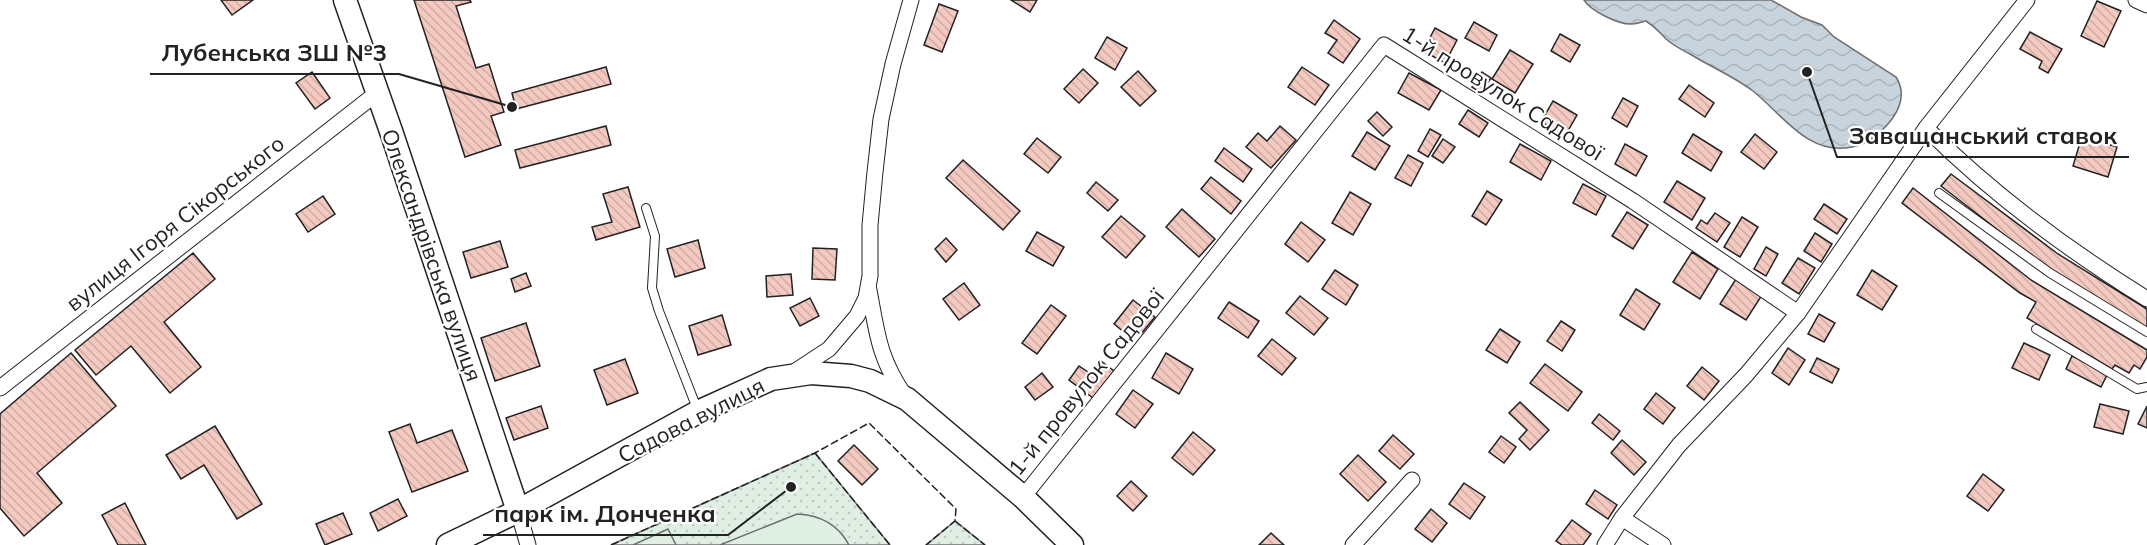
<svg xmlns="http://www.w3.org/2000/svg" width="2147" height="545" viewBox="0 0 2147 545" font-family="Mulish,sans-serif">
<style>
.green{fill:url(#green-dots);stroke:#6f6f6f;stroke-width:1.5}
.pitch{fill:#e0efe3;stroke:#6f6f6f;stroke-width:1.5}
.water{fill:url(#water-waves);stroke:#6f6f6f;stroke-width:1.5}
.building{fill:url(#building-back-hatch);stroke:#222;stroke-width:1.5}
.lines{fill:none;stroke-linecap:round;stroke-linejoin:round}
.lane-casing{stroke:#222;stroke-width:10}
.street-casing{stroke:#222;stroke-width:17}
.secondary-casing{stroke:#222;stroke-width:25}
.lane{stroke:#fff;stroke-width:8}
.street{stroke:#fff;stroke-width:15}
.secondary{stroke:#fff;stroke-width:22}
.fence{stroke:#222;stroke-width:1.5;stroke-dasharray:8 3;stroke-linecap:butt}
.labels{text-anchor:middle;stroke-width:4.5;stroke-linejoin:round;paint-order:stroke}
.street-label{font-size:22px;fill:#222;stroke:#fff}
.leader{fill:none;stroke:#222;stroke-width:2}
.callout-dot{fill:#222;stroke:#fff;stroke-width:2}
.callout-label{font-size:24px;text-anchor:middle;font-weight:bold;fill:#222;stroke:#fff;stroke-width:4.5;stroke-linejoin:round;paint-order:stroke}
</style>
<defs>
<pattern id="green-dots" width="8" height="8" patternUnits="userSpaceOnUse" patternTransform="scale(1.5)"><rect width="8" height="8" fill="#e0efe3"/><path d="M2 2h.1M6 6h.1" fill="none" stroke="#c0cdc2" stroke-width="1.8" stroke-linecap="round"/></pattern>
<pattern id="water-waves" width="16" height="10" patternUnits="userSpaceOnUse" patternTransform="scale(1.5)"><rect width="16" height="10" fill="#c7d3dd"/><path d="M0 5q4-4 8 0t8 0" fill="none" stroke="#abb5bd"/></pattern>
<pattern id="building-back-hatch" width="6" height="6" patternUnits="userSpaceOnUse" patternTransform="scale(1.5)"><rect width="6" height="6" fill="#f3c9c0"/><path d="M-1 5l2 2M0 0l6 6M5-1l2 2" fill="none" stroke="#d0aca5"/></pattern>
</defs>
<rect width="100%" height="100%" fill="#fff"/>
<g class="green">
<path d="M815,453L890,545H611Z"/>
<path d="M955,521L985,545H926Z"/>
</g>
<g class="pitch">
<path d="M797,514C819,515 838,524 849,545H720Z"/>
<path d="M668,529L676,545H633Z"/>
</g>
<path class="water" d="M1584,0H1771L1801,17L1822,25L1834,37L1896,77C1905,91 1902,105 1892,119C1882,132 1868,144 1852,147C1808,156 1783,115 1753,91C1733,76 1711,67 1690,54C1682,50 1673,45 1666,39C1658,31 1657,28 1646,21C1642,22 1636,24 1632,24C1619,25 1591,11 1584,0Z"/>
<g class="building">
<path d="M221,0H253L232,15Z"/>
<path d="M414,0H470L471,2L456,6L476,68L489,64L504,112L491,116L501,145L465,157Z"/>
<path d="M1011,0H1037L1030,12Z"/>
<path d="M2097,1L2121,11L2104,47L2081,36Z"/>
<path d="M939,4L958,11L942,52L924,45Z"/>
<path d="M1334,20L1360,39L1343,63L1328,53L1337,40L1325,33Z"/>
<path d="M1474,22L1497,35L1489,51L1465,38Z"/>
<path d="M1435,28L1457,40L1445,63L1423,51Z"/>
<path d="M2030,32L2062,49L2048,73L2039,68L2042,61L2020,49Z"/>
<path d="M1560,34L1580,45L1570,62L1551,51Z"/>
<path d="M1107,37L1127,48L1115,70L1095,58Z"/>
<path d="M1510,50L1533,64L1515,93L1492,79Z"/>
<path d="M606,67L611,84L516,109L512,93Z"/>
<path d="M1302,67L1329,85L1315,105L1288,87Z"/>
<path d="M1083,69L1098,83L1079,103L1064,89Z"/>
<path d="M1138,71L1156,91L1140,106L1121,87Z"/>
<path d="M312,72L330,98L315,109L296,83Z"/>
<path d="M1482,72L1491,78L1481,93L1472,87Z"/>
<path d="M1409,73L1441,90L1429,110L1398,93Z"/>
<path d="M1689,85L1714,103L1705,117L1679,99Z"/>
<path d="M1623,98L1638,106L1627,127L1612,118Z"/>
<path d="M1553,101L1577,115L1565,136L1541,122Z"/>
<path d="M1468,110L1488,123L1479,137L1459,124Z"/>
<path d="M1377,112L1392,127L1383,136L1368,121Z"/>
<path d="M606,126L611,145L520,168L515,150Z"/>
<path d="M1280,126L1296,140L1271,168L1246,147L1258,133L1267,141Z"/>
<path d="M1430,129L1441,135L1428,157L1418,151Z"/>
<path d="M1367,132L1390,146L1375,170L1352,156Z"/>
<path d="M1693,134L1722,152L1711,171L1682,153Z"/>
<path d="M1755,134L1777,152L1764,169L1741,152Z"/>
<path d="M2082,136L2117,147L2108,177L2073,166Z"/>
<path d="M1037,138L1061,157L1048,173L1024,154Z"/>
<path d="M1443,139L1455,147L1443,163L1432,156Z"/>
<path d="M1520,144L1551,161L1541,180L1510,162Z"/>
<path d="M1625,144L1647,156L1636,176L1615,164Z"/>
<path d="M1224,148L1252,169L1243,182L1215,161Z"/>
<path d="M1408,155L1423,163L1411,186L1395,178Z"/>
<path d="M963,160L1020,211L1003,230L946,178Z"/>
<path d="M1951,174L2058,254L2147,309V328L2047,268L1941,186Z"/>
<path d="M1211,177L1241,201L1231,214L1201,189Z"/>
<path d="M1677,181L1705,198L1692,220L1664,202Z"/>
<path d="M1096,182L1118,200L1108,211L1087,193Z"/>
<path d="M1583,184L1606,196L1596,215L1573,203Z"/>
<path d="M628,187L640,227L596,240L592,227L612,222L603,194Z"/>
<path d="M1913,188L2031,280L2147,350V357L2140,369L2134,365L2129,373L2115,365L2112,369L2027,318L2036,302L2020,293L1902,203Z"/>
<path d="M1487,191L1502,200L1486,225L1472,216Z"/>
<path d="M1350,192L1371,204L1353,235L1332,223Z"/>
<path d="M323,196L335,214L308,232L296,214Z"/>
<path d="M1824,204L1847,219L1837,234L1814,219Z"/>
<path d="M1182,209L1215,239L1199,257L1166,227Z"/>
<path d="M1627,212L1648,225L1633,249L1612,236Z"/>
<path d="M1715,213L1730,223L1717,242L1696,228L1701,220L1707,224Z"/>
<path d="M1121,216L1145,236L1126,258L1102,237Z"/>
<path d="M1742,217L1758,227L1740,257L1724,247Z"/>
<path d="M1301,222L1325,240L1308,262L1285,244Z"/>
<path d="M1037,232L1064,247L1053,266L1026,251Z"/>
<path d="M1815,233L1832,244L1821,262L1804,251Z"/>
<path d="M946,238L957,250L946,262L935,249Z"/>
<path d="M698,240L705,268L675,277L667,249Z"/>
<path d="M500,241L508,267L471,278L463,252Z"/>
<path d="M1766,247L1778,254L1766,276L1754,269Z"/>
<path d="M813,248L837,249L835,280L812,279Z"/>
<path d="M1692,252L1718,269L1700,299L1673,282Z"/>
<path d="M193,253L215,279L164,322L201,367L170,393L131,346L96,375L75,350Z"/>
<path d="M1798,258L1815,268L1799,294L1782,283Z"/>
<path d="M1335,270L1358,285L1346,305L1322,289Z"/>
<path d="M1872,270L1897,286L1882,310L1857,295Z"/>
<path d="M526,273L531,286L515,292L511,279Z"/>
<path d="M791,274L793,295L767,297L766,276Z"/>
<path d="M1736,279L1762,295L1746,320L1720,304Z"/>
<path d="M964,283L980,305L959,320L943,299Z"/>
<path d="M1636,289L1660,304L1644,330L1620,315Z"/>
<path d="M1300,296L1328,318L1314,335L1286,313Z"/>
<path d="M810,298L819,316L800,326L790,308Z"/>
<path d="M1133,300L1155,317L1141,334L1130,326L1125,333L1114,324Z"/>
<path d="M1229,302L1259,321L1248,338L1218,318Z"/>
<path d="M1051,305L1066,316L1037,354L1022,343Z"/>
<path d="M1819,314L1835,323L1824,342L1808,334Z"/>
<path d="M722,315L731,345L698,355L689,326Z"/>
<path d="M1561,321L1575,330L1562,351L1547,341Z"/>
<path d="M526,323L540,366L495,381L481,338Z"/>
<path d="M1500,329L1520,342L1507,363L1486,350Z"/>
<path d="M1272,339L1296,358L1282,375L1258,356Z"/>
<path d="M2024,343L2050,355L2039,380L2012,368Z"/>
<path d="M1788,348L1805,360L1789,385L1772,373Z"/>
<path d="M71,353L116,406L37,473L62,503L24,536L0,508V414Z"/>
<path d="M1166,353L1193,369L1179,394L1152,378Z"/>
<path d="M2072,356L2108,373L2101,387L2066,369Z"/>
<path d="M1817,358L1839,369L1832,383L1810,372Z"/>
<path d="M625,359L638,393L607,405L594,370Z"/>
<path d="M1101,361L1114,371L1093,398L1069,380L1079,366L1091,374Z"/>
<path d="M1545,364L1582,392L1568,411L1530,383Z"/>
<path d="M1702,367L1719,381L1704,400L1687,386Z"/>
<path d="M1042,373L1053,387L1035,400L1025,387Z"/>
<path d="M1133,390L1153,404L1135,428L1116,414Z"/>
<path d="M1656,393L1675,408L1663,424L1644,409Z"/>
<path d="M1520,402L1549,430L1530,450L1519,439L1527,430L1509,413Z"/>
<path d="M2100,404L2129,411L2123,434L2094,427Z"/>
<path d="M541,406L548,428L514,440L506,418Z"/>
<path d="M2147,406V428L2138,424Z"/>
<path d="M1599,414L1620,431L1613,440L1592,423Z"/>
<path d="M410,424L417,443L452,430L468,471L412,492L389,432Z"/>
<path d="M215,426L262,504L237,519L204,465L181,479L166,455Z"/>
<path d="M1193,432L1215,450L1193,475L1172,458Z"/>
<path d="M1393,435L1414,454L1400,469L1379,451Z"/>
<path d="M1501,436L1516,447L1504,463L1489,452Z"/>
<path d="M1622,440L1646,462L1634,475L1611,453Z"/>
<path d="M854,445L878,469L862,485L838,461Z"/>
<path d="M1358,455L1386,482L1368,501L1340,474Z"/>
<path d="M1983,474L2004,490L1988,511L1967,496Z"/>
<path d="M1131,481L1147,496L1133,511L1117,496Z"/>
<path d="M1464,483L1485,497L1470,519L1449,504Z"/>
<path d="M1595,490L1617,505L1608,519L1586,504Z"/>
<path d="M398,499L407,516L378,531L370,513Z"/>
<path d="M125,503L146,545H118L102,515Z"/>
<path d="M1431,509L1447,523L1432,542L1415,529Z"/>
<path d="M343,513L352,534L325,545L316,524Z"/>
<path d="M1572,520L1591,534L1583,545H1562L1556,541Z"/>
<path d="M1271,533L1284,545H1259Z"/>
</g>
<g class="lines">
<defs>
<g id="lane">
<path d="M1939,193L2050,273L2147,332"/>
<path d="M646,208L655,236L652,288L659,311L698,411"/>
<path d="M2036,329L2137,389L2147,387"/>
</g>
<g id="street">
<path d="M2136,0L2147,5"/>
<path d="M1926,128C1992,194 2068,250 2147,299"/>
<path d="M869,290C877,333 879,359 905,396"/>
<path d="M794,372L829,349L857,316L866,298L870,276V225L875,172L881,119L893,64L911,0"/>
<path d="M0,388L377,93"/>
<path d="M1023,497L1384,45L1633,201L1798,313"/>
<path d="M518,511L528,545"/>
<path d="M1622,518L1663,545"/>
<path d="M1353,545L1412,480"/>
<path d="M1605,545L1622,518L1679,445L1746,375L1798,313L1926,128L2027,0"/>
</g>
<g id="secondary">
<path d="M345,0L392,134L518,511"/>
<path d="M448,545L518,511L698,412L771,379L811,373L851,376L870,381L907,399L1023,497L1072,545"/>
</g>
</defs>
<use href="#lane" class="lane-casing"/>
<use href="#street" class="street-casing"/>
<use href="#secondary" class="secondary-casing"/>
<use href="#lane" class="lane"/>
<use href="#street" class="street"/>
<use href="#secondary" class="secondary"/>
<g class="fence">
<path d="M815,453L890,545"/>
<path d="M955,521L985,545"/>
<path d="M611,545L815,453L869,423L956,509L955,521L926,545"/>
</g>
</g>
<g class="labels">
<g class="street-label">
<text transform="translate(1503 93) rotate(32)" y="8">1-й провулок Садової</text>
<text transform="translate(175 223) rotate(-38)" y="8">вулиця Ігоря Сікорського</text>
<text transform="translate(432 255) rotate(71)" y="8">Олександрівська вулиця</text>
<text transform="translate(1086 382) rotate(-51)" y="8">1-й провулок Садової</text>
<text transform="translate(691 420) rotate(-27)" y="8">Садова вулиця</text>
</g>
</g>
<path class="leader" d="M512 107L399 74H150M1807 72L1837 157H2129M791 487L728 535H483"/>
<g class="callout-dot">
<circle cx="512" cy="107" r="6"/>
<circle cx="1807" cy="72" r="6"/>
<circle cx="791" cy="487" r="6"/>
</g>
<g class="callout-label">
<text x="274" y="61">Лубенська ЗШ №3</text>
<text x="1983" y="144">Заващанський ставок</text>
<text x="605" y="522">парк ім. Донченка</text>
</g>
</svg>
